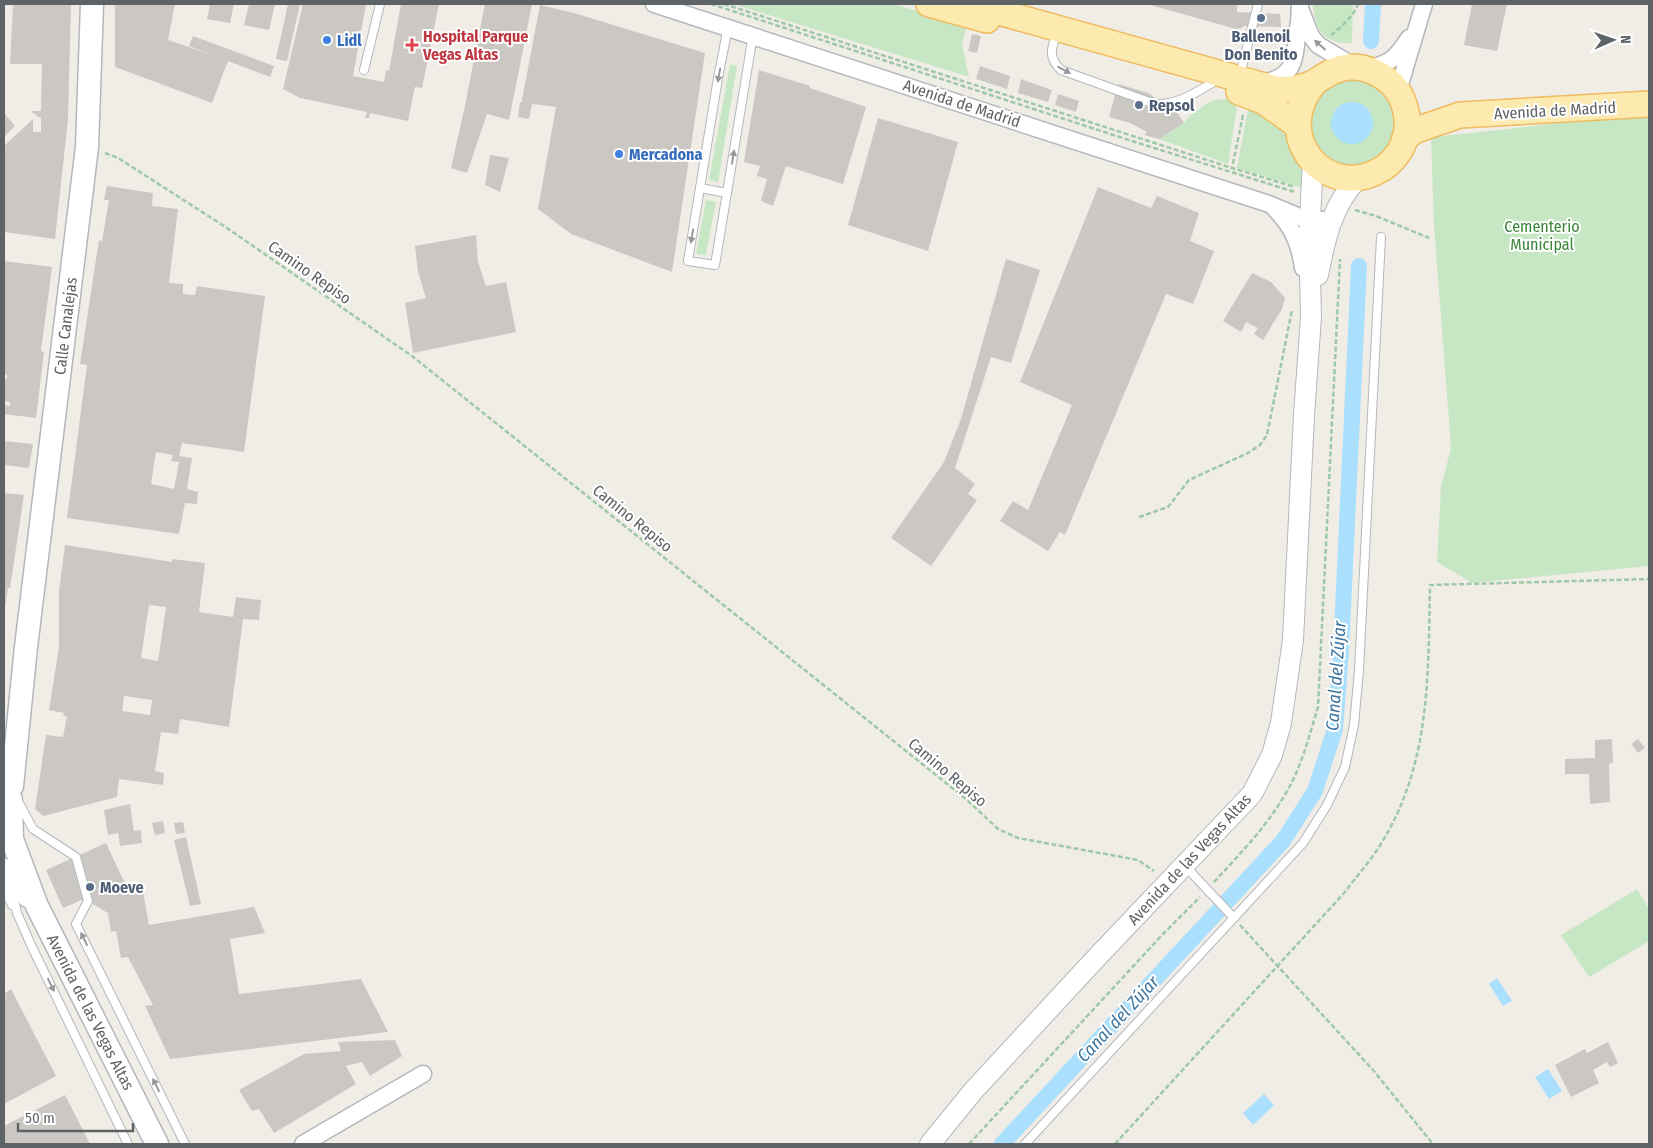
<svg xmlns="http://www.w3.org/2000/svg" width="1653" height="1148" viewBox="0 0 1653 1148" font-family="'Fira Sans Condensed',sans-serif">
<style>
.green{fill:#c7e7c4}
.water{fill:#aae0fd}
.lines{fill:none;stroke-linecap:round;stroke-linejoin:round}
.canal{stroke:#aae0fd;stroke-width:16}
.building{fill:#cbc8c3;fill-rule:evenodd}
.service-casing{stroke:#b4b7bb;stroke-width:10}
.minor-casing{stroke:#b4b7bb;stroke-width:19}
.tertiary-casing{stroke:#b4b7bb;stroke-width:22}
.secondary-casing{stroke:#b3b7bb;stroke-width:25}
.primary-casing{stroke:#efbb61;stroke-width:28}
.path{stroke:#9ec8a6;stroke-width:2.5;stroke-dasharray:5 2.5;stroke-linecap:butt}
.service{stroke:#fff;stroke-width:8}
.minor{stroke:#fff;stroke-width:16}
.tertiary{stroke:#fff;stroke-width:20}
.secondary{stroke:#fff;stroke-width:22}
.primary{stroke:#fdeaaf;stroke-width:25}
.oneway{fill:#969a9c}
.service-dot{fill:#5c6f8a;stroke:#fff;stroke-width:2}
.shop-dot{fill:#3f7fe0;stroke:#fff;stroke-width:2}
.health-dot{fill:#e0444e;stroke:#fff;stroke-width:2}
.labels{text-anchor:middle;stroke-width:4;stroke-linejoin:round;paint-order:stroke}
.health-label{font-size:16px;font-weight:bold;fill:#be3a42;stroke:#fff;text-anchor:start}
.service-label{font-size:16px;font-weight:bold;fill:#4e5e75;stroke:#fff;text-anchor:start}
.shop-label{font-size:16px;font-weight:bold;fill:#366cbe;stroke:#fff;text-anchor:start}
.street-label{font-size:16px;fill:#5e6367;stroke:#fff}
.park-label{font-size:16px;fill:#3a8537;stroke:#fff}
.water-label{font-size:18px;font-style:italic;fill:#3f769f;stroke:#fff}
</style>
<rect width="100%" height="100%" fill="#f0ede7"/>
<g class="green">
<path d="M733,4H893L967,26L962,44L969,77Z"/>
<path d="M1313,4H1353L1352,43C1323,44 1316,31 1313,4Z"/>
<path d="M730,64L737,66L718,182L709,180Z"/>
<circle cx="1352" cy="122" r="43"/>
<path d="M1229,99L1238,101L1228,164L1159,139L1184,123L1188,117L1206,104L1213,100Z"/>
<path d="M1249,104L1281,121L1306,168V189L1237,168Z"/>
<path d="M1649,112V566L1472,583L1437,562L1441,487L1451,448L1434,226L1431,137L1500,130Z"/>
<path d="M706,200L716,202L706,255L696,254Z"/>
<path d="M1637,889L1649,909V941L1589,977L1561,935Z"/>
</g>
<g class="water">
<circle cx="1352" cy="123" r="21"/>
<path d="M1497,978L1512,1001L1503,1006L1489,984Z"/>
<path d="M1548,1069L1562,1091L1549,1099L1535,1077Z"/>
<path d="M1264,1094L1274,1105L1253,1125L1243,1113Z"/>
</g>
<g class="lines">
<g class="canal">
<path d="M1371,41L1373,4"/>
<path d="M1002,1144L1283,841L1315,791L1335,729L1341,652L1359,266"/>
</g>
</g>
<g class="building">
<path d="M13,4H71L68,119L55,239L4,232V146L33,119V132H41V117H38L31,111H41L42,64H10Z"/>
<path d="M115,4H175L168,40L213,55L189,46L193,36L274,66L270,77L228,61L212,103L115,67Z"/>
<path d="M210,4H234L230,23L207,19Z"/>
<path d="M249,4H275L269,30L244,25Z"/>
<path d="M288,4H300L287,61L276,59Z"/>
<path d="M303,4H366L353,76L384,82L386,70L389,71L401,4H439L422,88L415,87L408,121L370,113L369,118H365L367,112L300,98L283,89Z"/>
<path d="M485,4H532L509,120L487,114L467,173L451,168L464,110Z"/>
<path d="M1147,4H1237V12L1280,14L1281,27L1243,26L1242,28L1236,29Z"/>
<path d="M1472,4H1507L1497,51L1464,45Z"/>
<path d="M540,5L574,13L705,53L672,272L571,234L538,209L556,107L532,104L529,119L518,117L520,102H522V100Z"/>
<path d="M972,34L981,36L977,53L968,51Z"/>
<path d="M980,66L1010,76L1007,89L976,79Z"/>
<path d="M759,70L810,86V88L866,107L843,184L786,166L773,206L761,201L767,179L757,176L760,166L744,162Z"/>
<path d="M1021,79L1052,90L1048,102L1018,93Z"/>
<path d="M1118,84L1148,93L1177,112L1184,123L1159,139L1144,135L1147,132L1130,123L1109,117Z"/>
<path d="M1058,94L1079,101L1076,112L1055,105Z"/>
<path d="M4,113L15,126L4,137Z"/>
<path d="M878,118L958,142L928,251L848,225Z"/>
<path d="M490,155L509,158L500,192L485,185Z"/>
<path d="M107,186L153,193L152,206L178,209L169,283L183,284V294L195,295L197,286L265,296L244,452L182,443L179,456L192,458L187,489L198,492L197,504L185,503L179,534L67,518L87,365L80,364L99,240L102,241L109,200H104ZM156,452L173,455L171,461L179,462L174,489L151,484Z"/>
<path d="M1098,187L1151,208L1157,196L1199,213L1190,241L1214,251L1193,304L1166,294L1065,535L1060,532L1048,551L1000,521L1013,501L1028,510L1072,405L1020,382Z"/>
<path d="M476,235L478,262L486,286L506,282L516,332L413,353L405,303L426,298L418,272L415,246Z"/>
<path d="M1006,259L1040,270L1011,363L991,357L955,468L975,484L968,494L977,500L931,566L891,538L944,462L961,419Z"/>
<path d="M4,261L52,267L41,351L44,352L36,418L4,414V405L10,406V402L4,401V379H7V375L4,374Z"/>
<path d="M1252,273L1271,282L1285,298L1282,309L1263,340L1254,334L1258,328L1246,322L1241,332L1223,321Z"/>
<path d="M4,441L33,444L29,468L4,465Z"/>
<path d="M4,493L24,495L10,588H8L5,607Z"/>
<path d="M65,545L172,562V559L205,563L199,612L233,617L236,597L261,600L259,620L243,619L229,727L180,719L178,734L161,732L155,771L164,773L163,785L119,779L117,797L43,816L35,809L46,735L63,737L67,716H63L64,713L49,710L59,647V591ZM149,605L166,607L158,661L141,658ZM124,696L152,700L150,715L122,711Z"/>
<path d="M1612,739L1613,763L1609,764L1610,802L1590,804L1589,774H1565V759L1595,758V740Z"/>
<path d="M1638,739L1645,748L1638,753L1631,744Z"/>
<path d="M130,804L134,831L141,830L142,843L120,846L118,833L108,835L104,810Z"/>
<path d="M163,821L165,833L155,835L152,823Z"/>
<path d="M183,822L185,833L176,834L174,823Z"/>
<path d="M186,837L201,904L190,906L174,840Z"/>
<path d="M106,843L127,888L142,886L149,925L254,907L265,933L230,939L239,994L361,979L388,1032L170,1059L145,1006L153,1005L128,957L121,958L116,931L111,932L108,913L84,899L63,908L46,870Z"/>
<path d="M11,989L56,1076L4,1104V994Z"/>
<path d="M395,1040L402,1056L370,1076L362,1062L346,1066L356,1084L274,1133L259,1109L252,1111L239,1090L304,1054L341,1051L338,1042Z"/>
<path d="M1608,1042L1618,1063L1610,1067L1607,1062L1593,1070L1599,1083L1571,1097L1555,1065L1585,1049L1587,1053Z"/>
<path d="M65,1095L90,1144H4V1126Z"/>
</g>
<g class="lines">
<defs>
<g id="service">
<path d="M728,27L718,78L688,261L715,265L753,35"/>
<path d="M1057,33C1051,48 1048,58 1061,70L1155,104C1176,105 1194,94 1212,83"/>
<path d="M364,70L380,4"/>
<path d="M1240,75L1258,4"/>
<path d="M700,188L727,193"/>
<path d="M18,801L33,829L76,857L88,901L76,924L185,1144"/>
<path d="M1184,865L1234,918"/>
<path d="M11,887L17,913L31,945L128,1144"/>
<path d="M4,889L12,905"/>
<path d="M1025,1144L1303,843L1327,805L1345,767L1354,725L1359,670L1381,237"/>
</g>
<g id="minor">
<path d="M654,4L1269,204L1302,218L1322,220"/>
<path d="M1301,11L1311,36L1318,45L1355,67"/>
<path d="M1367,69C1390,64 1396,58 1409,38"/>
<path d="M1261,84C1293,76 1294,65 1297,36C1299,25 1300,14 1300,4"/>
<path d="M1398,91L1424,4"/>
<path d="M1275,209C1292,226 1300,244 1303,268"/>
<path d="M303,1144L423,1074"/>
</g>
<g id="tertiary">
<path d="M1318,275C1325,239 1332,205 1358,178"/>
<path d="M930,1144L974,1090L1099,955L1252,794L1272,755L1281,723L1293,640L1304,415L1311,317L1309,237L1313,162"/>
</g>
<g id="secondary">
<path d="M12,786L26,647L87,147L92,4"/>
<path d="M11,800L12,839L37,906L157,1144"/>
<path d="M4,870L28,896"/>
</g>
<g id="primary">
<path d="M929,4L987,20"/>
<path d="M970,4L1279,90C1292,89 1304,88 1315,82C1323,77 1329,72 1339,69C1363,62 1392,76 1402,99C1409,115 1409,131 1402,147C1397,156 1390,164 1382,169C1326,203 1269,135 1315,82"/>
<path d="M1239,92L1263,101L1297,125"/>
<path d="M1405,138L1416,130L1460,115L1649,104"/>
</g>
</defs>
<use href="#service" class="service-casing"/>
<use href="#minor" class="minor-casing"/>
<use href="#tertiary" class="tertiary-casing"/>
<use href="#secondary" class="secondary-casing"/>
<use href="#primary" class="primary-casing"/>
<g class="path">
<path d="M711,4L1135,142L1295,192"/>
<path d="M724,4L1232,168"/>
<path d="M1331,35C1341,27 1354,16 1358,4"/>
<path d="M1243,115L1232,168L1295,187"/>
<path d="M105,153L118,158L227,228L412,356L966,799L998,829L1018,838L1138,860L1154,871"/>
<path d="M1355,210L1376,216L1429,238"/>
<path d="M1139,517L1168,507L1189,480L1248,453L1260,445L1267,435L1292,310"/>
<path d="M1214,882C1240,854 1267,826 1286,793C1302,766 1309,736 1318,707L1340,259"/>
<path d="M1240,925L1373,1070L1433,1144"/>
<path d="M969,1144L1163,934L1200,897"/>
<path d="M1115,1144L1345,892C1355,878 1367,865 1377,850C1431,768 1428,678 1430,585L1649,579"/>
</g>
<use href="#service" class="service"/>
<use href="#minor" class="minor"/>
<use href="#tertiary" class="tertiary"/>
<use href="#secondary" class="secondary"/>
<use href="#primary" class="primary"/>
</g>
<defs><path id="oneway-solid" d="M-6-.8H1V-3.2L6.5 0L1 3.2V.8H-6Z" transform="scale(1.25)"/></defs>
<g class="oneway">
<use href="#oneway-solid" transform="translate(1320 45) rotate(-139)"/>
<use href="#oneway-solid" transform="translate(1064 70) rotate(28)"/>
<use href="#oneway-solid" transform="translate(719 75) rotate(101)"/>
<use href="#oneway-solid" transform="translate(733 157) rotate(-81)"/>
<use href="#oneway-solid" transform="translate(692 236) rotate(100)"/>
<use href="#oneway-solid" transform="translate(84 939) rotate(-116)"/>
<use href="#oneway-solid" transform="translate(51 985) rotate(64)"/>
<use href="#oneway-solid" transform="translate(156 1085) rotate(-116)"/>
</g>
<g class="service-dot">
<circle cx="1261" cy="18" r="5"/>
<circle cx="1139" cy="105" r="5"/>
<circle cx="90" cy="887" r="5"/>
</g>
<g class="shop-dot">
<circle cx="327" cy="40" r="5"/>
<circle cx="619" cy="154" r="5"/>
</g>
<path class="health-dot" d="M409.5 37.5h5v5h5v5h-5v5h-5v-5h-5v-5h5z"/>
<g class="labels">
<g class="health-label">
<text x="423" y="42">Hospital Parque<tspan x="423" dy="18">Vegas Altas</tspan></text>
</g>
<g class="service-label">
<text x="1261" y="42" text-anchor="middle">Ballenoil<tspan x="1261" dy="18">Don Benito</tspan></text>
<text x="1149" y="111">Repsol</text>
<text x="100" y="893">Moeve</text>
</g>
<g class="shop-label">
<text x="337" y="46">Lidl</text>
<text x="629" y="160">Mercadona</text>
</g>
<g class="street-label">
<text transform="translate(962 103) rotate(18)" y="6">Avenida de Madrid</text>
<text transform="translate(1555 110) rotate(-3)" y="6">Avenida de Madrid</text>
<text transform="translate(310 272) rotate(35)" y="6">Camino Repiso</text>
<text transform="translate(65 326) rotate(-83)" y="6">Calle Canalejas</text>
<text transform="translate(633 518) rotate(39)" y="6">Camino Repiso</text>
<text transform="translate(948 772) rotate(40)" y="6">Camino Repiso</text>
<text transform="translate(1189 859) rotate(-47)" y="6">Avenida de las Vegas Altas</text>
<text transform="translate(91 1012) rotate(63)" y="6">Avenida de las Vegas Altas</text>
</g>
<g class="park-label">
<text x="1542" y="232">Cementerio<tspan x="1542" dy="18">Municipal</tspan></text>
</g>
<g class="water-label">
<text transform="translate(1336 676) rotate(-86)" y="6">Canal del Zújar</text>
<text transform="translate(1118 1019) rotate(-47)" y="6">Canal del Zújar</text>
</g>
</g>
<rect width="1653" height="1148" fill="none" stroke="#5e6367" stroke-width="10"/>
<g transform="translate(1613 40) rotate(88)" stroke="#ffffff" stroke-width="4" paint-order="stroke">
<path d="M0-4L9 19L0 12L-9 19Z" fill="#5e6367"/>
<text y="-8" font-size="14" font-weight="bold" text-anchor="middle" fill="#5e6367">N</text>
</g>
<path d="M18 1123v8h115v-8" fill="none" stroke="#5e6367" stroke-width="2.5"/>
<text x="25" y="1123" font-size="15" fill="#5e6367" stroke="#ffffff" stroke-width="4" paint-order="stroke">50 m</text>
</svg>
